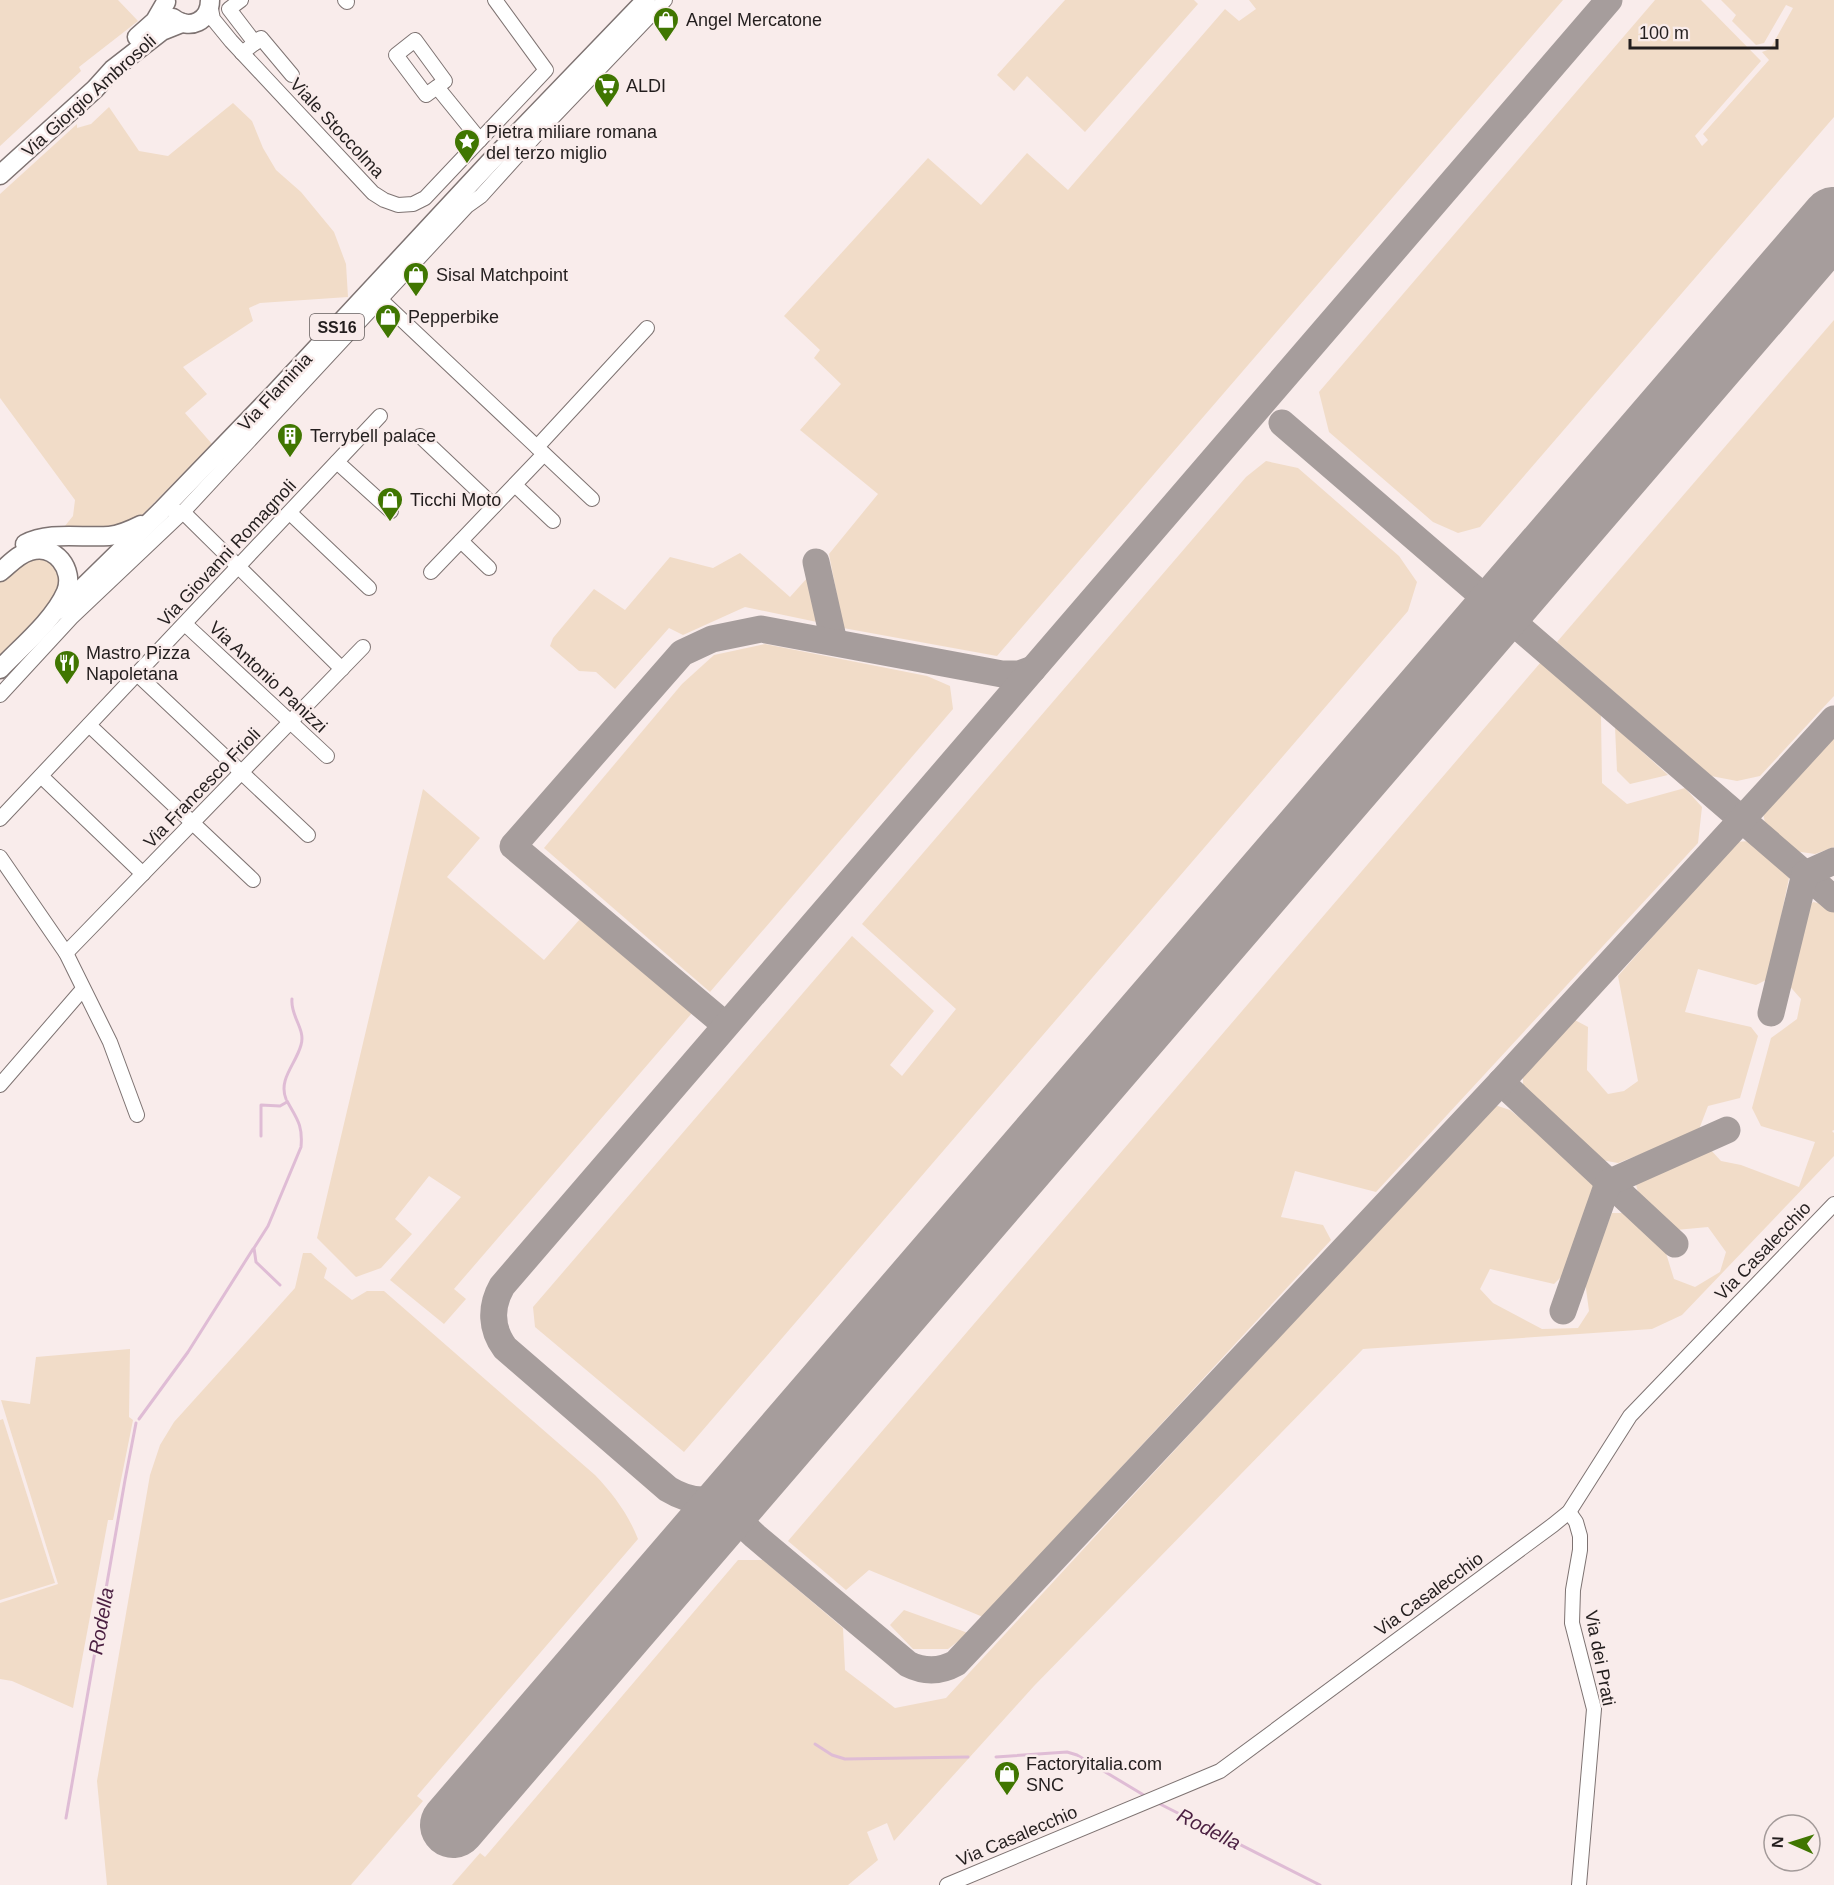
<svg xmlns="http://www.w3.org/2000/svg" width="1834" height="1885" viewBox="0 0 1834 1885" font-family="Helvetica,sans-serif">
<style>
.green{fill:#f1dcc8}
.lines{fill:none;stroke-linecap:round;stroke-linejoin:round}
.stream{stroke:#dfbcd5;stroke-width:3}
.taxiway{stroke:#a69d9c;stroke-width:27}
.runway{stroke:#a69d9c;stroke-width:66}
.minor-casing{stroke:#7e7372;stroke-width:16}
.major-casing{stroke:#7e7372;stroke-width:21}
.minor{stroke:#fff;stroke-width:14}
.major{stroke:#fff;stroke-width:18}
.labels{text-anchor:middle;stroke-width:5;stroke-linejoin:round;paint-order:stroke}
.shield{fill:#f9eceb;stroke:#635c5c;stroke-width:1.5}
.shield-label{font-size:16px;font-weight:bold;fill:#231e1e}
.poi-label{font-size:18px;fill:#231e1e;stroke:#f9eceb;text-anchor:start}
.street-label{font-size:18px;fill:#231e1e;stroke:#f9eceb}
.water-label{font-size:20px;font-style:italic;fill:#4a1f41;stroke:#f9eceb}
</style>
<rect width="100%" height="100%" fill="#f9eceb"/>
<g class="green">
<path d="M0,0H118L138,21L79,67L81,71L0,146Z"/>
<path d="M1065,0H1194L1198,4L1085,132L1027,76L1014,91L997,75Z"/>
<path d="M1249,0H1563L997,656L843,628L829,554L878,494L800,430L841,384L814,358L820,350L784,316L928,158L981,205L1027,153L1068,190L1225,9L1239,21L1256,9Z"/>
<path d="M1655,0H1701L1761,61L1695,136L1702,146L1708,140L1703,134L1769,60L1762,52L1770,49L1793,8L1786,5L1764,43L1756,45L1732,21L1736,15L1721,0H1834V117L1480,527L1458,533L1433,522L1329,432L1319,392Z"/>
<path d="M233,103L252,121L263,148L276,170L301,192L334,232L346,264L348,297L260,303L249,308L253,321L183,367L207,394L185,413L212,444L143,514C118,533 90,530 60,532L73,516L75,500L0,398V194L77,124V128L91,124L109,107L139,151L168,156Z"/>
<path d="M1834,320V696L1760,776L1737,781L1711,776L1557,642Z"/>
<path d="M1266,461L1298,468L1399,556L1417,582L1408,611L684,1452L535,1327L533,1307L852,936L934,1011L890,1065L902,1076L956,1009L862,924L1246,477Z"/>
<path d="M740,553L790,597L808,577L817,622L745,607L683,635L669,628L615,689L596,672L579,671L550,646L553,638L594,589L625,610L670,557L713,568Z"/>
<path d="M42,555L61,570L57,599L0,657V582L19,563Z"/>
<path d="M765,644L927,676L950,686L953,709L710,992L544,848L682,684L714,655Z"/>
<path d="M1541,662L1601,715L1602,783L1627,804L1685,788L1702,807L1698,843L1376,1192L1295,1171L1281,1217L1323,1225L1331,1240L983,1617L869,1570L846,1590L788,1541Z"/>
<path d="M1615,727L1668,775L1630,784L1617,771Z"/>
<path d="M1834,736V847L1815,854L1794,851L1766,828L1763,813Z"/>
<path d="M423,789L480,838L447,877L544,960L580,919L692,1013L454,1289L466,1299L444,1324L390,1280L461,1197L429,1176L395,1219L412,1234L381,1268L356,1277L317,1238Z"/>
<path d="M1749,841L1789,878L1768,979L1756,985L1698,969L1685,1012L1751,1027L1758,1036L1740,1098L1708,1106L1698,1132L1618,1163L1601,1160L1523,1091V1073L1573,1019L1588,1027L1587,1070L1608,1094L1624,1091L1638,1081L1618,976L1736,842Z"/>
<path d="M1813,902L1828,905L1834,911V1130L1832,1131L1834,1133V1156L1682,1315L1652,1329L1363,1349L1034,1686L894,1841L887,1823L867,1832L878,1860L848,1885H452L480,1853L485,1857L738,1560H763L843,1628L845,1670L895,1708L946,1698L1474,1126L1495,1105L1510,1110L1591,1176L1596,1192L1566,1272L1554,1284L1490,1269L1480,1289L1493,1303L1542,1329L1578,1328L1589,1311L1585,1281L1612,1213H1629L1665,1250L1674,1279L1695,1287L1720,1272L1726,1252L1708,1227L1676,1230L1640,1199L1636,1185L1643,1172L1709,1148L1721,1161L1741,1165L1799,1187L1815,1142L1761,1126L1752,1108L1771,1038L1797,1019L1801,999L1786,982L1805,912Z"/>
<path d="M303,1253H311L327,1268L324,1278L352,1300L367,1291H384L595,1475C614,1495 628,1514 638,1539L417,1796L423,1801L351,1885H107L97,1781L150,1475L160,1445L174,1422L295,1288Z"/>
<path d="M130,1349L129,1417L133,1420L113,1520H108L73,1708L12,1681L0,1679V1603L58,1584L1,1400L30,1404L36,1357Z"/>
<path d="M3,1419L55,1583L0,1600V1420Z"/>
<path d="M904,1610L968,1633H969L948,1649H913L890,1625Z"/>
</g>
<g class="lines">
<g class="stream">
<path d="M286,1099C278,1079 296,1064 301,1045C306,1029 290,1016 292,999"/>
<path d="M261,1136V1105L280,1106L287,1102"/>
<path d="M280,1285L256,1262L254,1248L268,1226L301,1147C303,1125 297,1119 287,1101"/>
<path d="M139,1419L188,1352L253,1249"/>
<path d="M815,1744L832,1755L845,1759L968,1757"/>
<path d="M996,1757L1067,1752L1077,1755L1147,1797"/>
<path d="M1156,1802L1320,1885"/>
<path d="M66,1818L125,1480L136,1423"/>
</g>
<g class="taxiway">
<path d="M1282,423L1834,899"/>
<path d="M816,562L834,642"/>
<path d="M1771,1013L1805,874L1834,861"/>
<path d="M716,1017L513,846L682,653L712,639L761,629L1002,674H1019L1033,669"/>
<path d="M1501,1082L1675,1244"/>
<path d="M1563,1311L1608,1183L1727,1130"/>
<path d="M752,1478C722,1500 701,1509 668,1489L505,1348C491,1329 490,1307 502,1286L1609,0"/>
<path d="M746,1485C731,1510 734,1517 755,1536L908,1664C924,1672 940,1672 956,1663L1501,1082L1834,719"/>
</g>
<path class="runway" d="M453,1825L1834,220"/>
<defs>
<g id="minor">
<path d="M241,0L229,9L255,43L242,53"/>
<path d="M345,0L347,2"/>
<path d="M210,4L213,19L231,41L373,193L384,200L398,205L413,204L425,198L546,70L495,0"/>
<path d="M255,43L261,38L292,75"/>
<path d="M437,87L445,81L415,40L396,55L426,95L437,87L480,140"/>
<path d="M381,300L592,499"/>
<path d="M420,436L494,506"/>
<path d="M537,447L647,328"/>
<path d="M337,462L391,511"/>
<path d="M515,485L553,521"/>
<path d="M175,512H183L342,669"/>
<path d="M290,513L369,588"/>
<path d="M461,541L489,568"/>
<path d="M431,572L544,454"/>
<path d="M185,624L327,756"/>
<path d="M137,674L308,835"/>
<path d="M0,695L71,618L183,512L467,206L481,196L536,135L665,0"/>
<path d="M89,725L253,880"/>
<path d="M41,776L143,874"/>
<path d="M0,819L380,416"/>
<path d="M0,857L66,953L110,1042L137,1115"/>
<path d="M66,953L363,647"/>
<path d="M0,1085L83,989"/>
<path d="M1569,1512L1576,1522L1580,1536V1550L1573,1590L1572,1623L1594,1709L1579,1885"/>
<path d="M947,1885L1220,1771L1553,1525L1569,1512L1630,1416L1834,1204"/>
</g>
<g id="major">
<path d="M173,18C190,31 210,21 210,0"/>
<path d="M137,37L155,21L166,2"/>
<path d="M0,175L95,89L113,69L162,31L182,23"/>
<path d="M25,544C49,531 82,538 109,536C120,535 131,530 141,525"/>
<path d="M0,572C9,565 18,554 30,551C55,543 75,570 66,592C54,620 21,647 0,669"/>
<path d="M56,611L63,607L161,511L274,394L490,162L646,0"/>
</g>
</defs>
<use href="#minor" class="minor-casing"/>
<use href="#major" class="major-casing"/>
<use href="#minor" class="minor"/>
<use href="#major" class="major"/>
</g>
<defs>
<symbol id="shop-pin" viewBox="-11 -11 22 30"><path d="M0 17L-7.5 6A9.5 9.5 0 1 1 7.5 6Z" fill="#407601" stroke="#f9eceb"/><path d="M-5-2.5h2.3a2.7 3.5 0 0 1 5.4 0H5L5.5 6h-11ZM-1.5-2.5h3a1.5 2.3 0 0 0-3 0Z" fill="#fff"/></symbol>
<symbol id="supermarket-pin" viewBox="-11 -11 22 30"><path d="M0 17L-7.5 6A9.5 9.5 0 1 1 7.5 6Z" fill="#407601" stroke="#f9eceb"/><path d="M-6-5.5h2.5l.6 2H6L4.5 2H-2.5L-4.4-4H-6ZM-1.5 3.2a1.3 1.3 0 1 0 .1 0ZM3 3.2a1.3 1.3 0 1 0 .1 0Z" fill="#fff"/></symbol>
<symbol id="sight-pin" viewBox="-11 -11 22 30"><path d="M0 17L-7.5 6A9.5 9.5 0 1 1 7.5 6Z" fill="#407601" stroke="#f9eceb"/><path d="M0-6L1.8-2.2L6-1.7L2.9 1.2L3.7 5.4L0 3.3L-3.7 5.4L-2.9 1.2L-6-1.7L-1.8-2.2Z" fill="#fff"/></symbol>
<symbol id="building-pin" viewBox="-11 -11 22 30"><path d="M0 17L-7.5 6A9.5 9.5 0 1 1 7.5 6Z" fill="#407601" stroke="#f9eceb"/><path d="M-4-6H4V6H1V3H-1V6H-4ZM-2.5-4.3h1.7v1.8h-1.7ZM.8-4.3h1.7v1.8H.8ZM-2.5-1h1.7V.8h-1.7ZM.8-1h1.7V.8H.8Z" fill="#fff"/></symbol>
<symbol id="restaurant-pin" viewBox="-11 -11 22 30"><path d="M0 17L-7.5 6A9.5 9.5 0 1 1 7.5 6Z" fill="#407601" stroke="#f9eceb"/><path d="M-5-6h1v4h1v-4h1v4h1v-4h1v5L-1.5 .5V6h-2V.5L-5-1ZM5-6V6H3V1.5H1.5Q1.5-4 5-6Z" fill="#fff"/></symbol>
</defs>
<g fill-rule="evenodd">
<use href="#shop-pin" x="651" y="5" width="30" height="40"/>
<use href="#supermarket-pin" x="592" y="71" width="30" height="40"/>
<use href="#sight-pin" x="452" y="127" width="30" height="40"/>
<use href="#shop-pin" x="401" y="260" width="30" height="40"/>
<use href="#shop-pin" x="373" y="302" width="30" height="40"/>
<use href="#building-pin" x="275" y="421" width="30" height="40"/>
<use href="#shop-pin" x="375" y="485" width="30" height="40"/>
<use href="#restaurant-pin" x="52" y="648" width="30" height="40"/>
<use href="#shop-pin" x="992" y="1759" width="30" height="40"/>
</g>
<g class="labels">
<rect class="shield" x="310" y="314" width="54" height="26" rx="4.5"/>
<g class="shield-label">
<text x="337" y="333">SS16</text>
</g>
<g class="poi-label">
<text x="686" y="26">Angel Mercatone</text>
<text x="626" y="92">ALDI</text>
<text x="486" y="138">Pietra miliare romana<tspan x="486" dy="21">del terzo miglio</tspan></text>
<text x="436" y="281">Sisal Matchpoint</text>
<text x="408" y="323">Pepperbike</text>
<text x="310" y="442">Terrybell palace</text>
<text x="410" y="506">Ticchi Moto</text>
<text x="86" y="659">Mastro Pizza<tspan x="86" dy="21">Napoletana</tspan></text>
<text x="1026" y="1770">Factoryitalia.com<tspan x="1026" dy="21">SNC</tspan></text>
</g>
<g class="street-label">
<text transform="translate(89 96) rotate(-42)" y="6">Via Giorgio Ambrosoli</text>
<text transform="translate(337 128) rotate(47)" y="6">Viale Stoccolma</text>
<text transform="translate(275 392) rotate(-47)" y="6">Via Flaminia</text>
<text transform="translate(227 553) rotate(-47)" y="6">Via Giovanni Romagnoli</text>
<text transform="translate(268 677) rotate(43)" y="6">Via Antonio Panizzi</text>
<text transform="translate(202 788) rotate(-46)" y="6">Via Francesco Frioli</text>
<text transform="translate(1763 1251) rotate(-46)" y="6">Via Casalecchio</text>
<text transform="translate(1429 1594) rotate(-36)" y="6">Via Casalecchio</text>
<text transform="translate(1600 1658) rotate(79)" y="6">Via dei Prati</text>
<text transform="translate(1017 1836) rotate(-23)" y="6">Via Casalecchio</text>
</g>
<g class="water-label">
<text transform="translate(101 1621) rotate(-80)" y="7">Rodella</text>
<text transform="translate(1209 1829) rotate(27)" y="7">Rodella</text>
</g>
</g>
<g transform="translate(1792 1843) rotate(273)"><circle r="28" fill="#f9eceb" stroke="#a39a99" stroke-width="1.5"/>
<path d="M0-4.5L10 22L0 15L-10 22Z" fill="#407601"/>
<text y="-9" font-size="16" font-weight="bold" text-anchor="middle" fill="#231e1e">N</text>
</g>
<path d="M1630 39v9h147v-9" fill="none" stroke="#231e1e" stroke-width="3"/>
<text x="1639" y="39" font-size="18" fill="#231e1e" stroke="#f9eceb" stroke-width="4.5" paint-order="stroke">100 m</text>
</svg>
